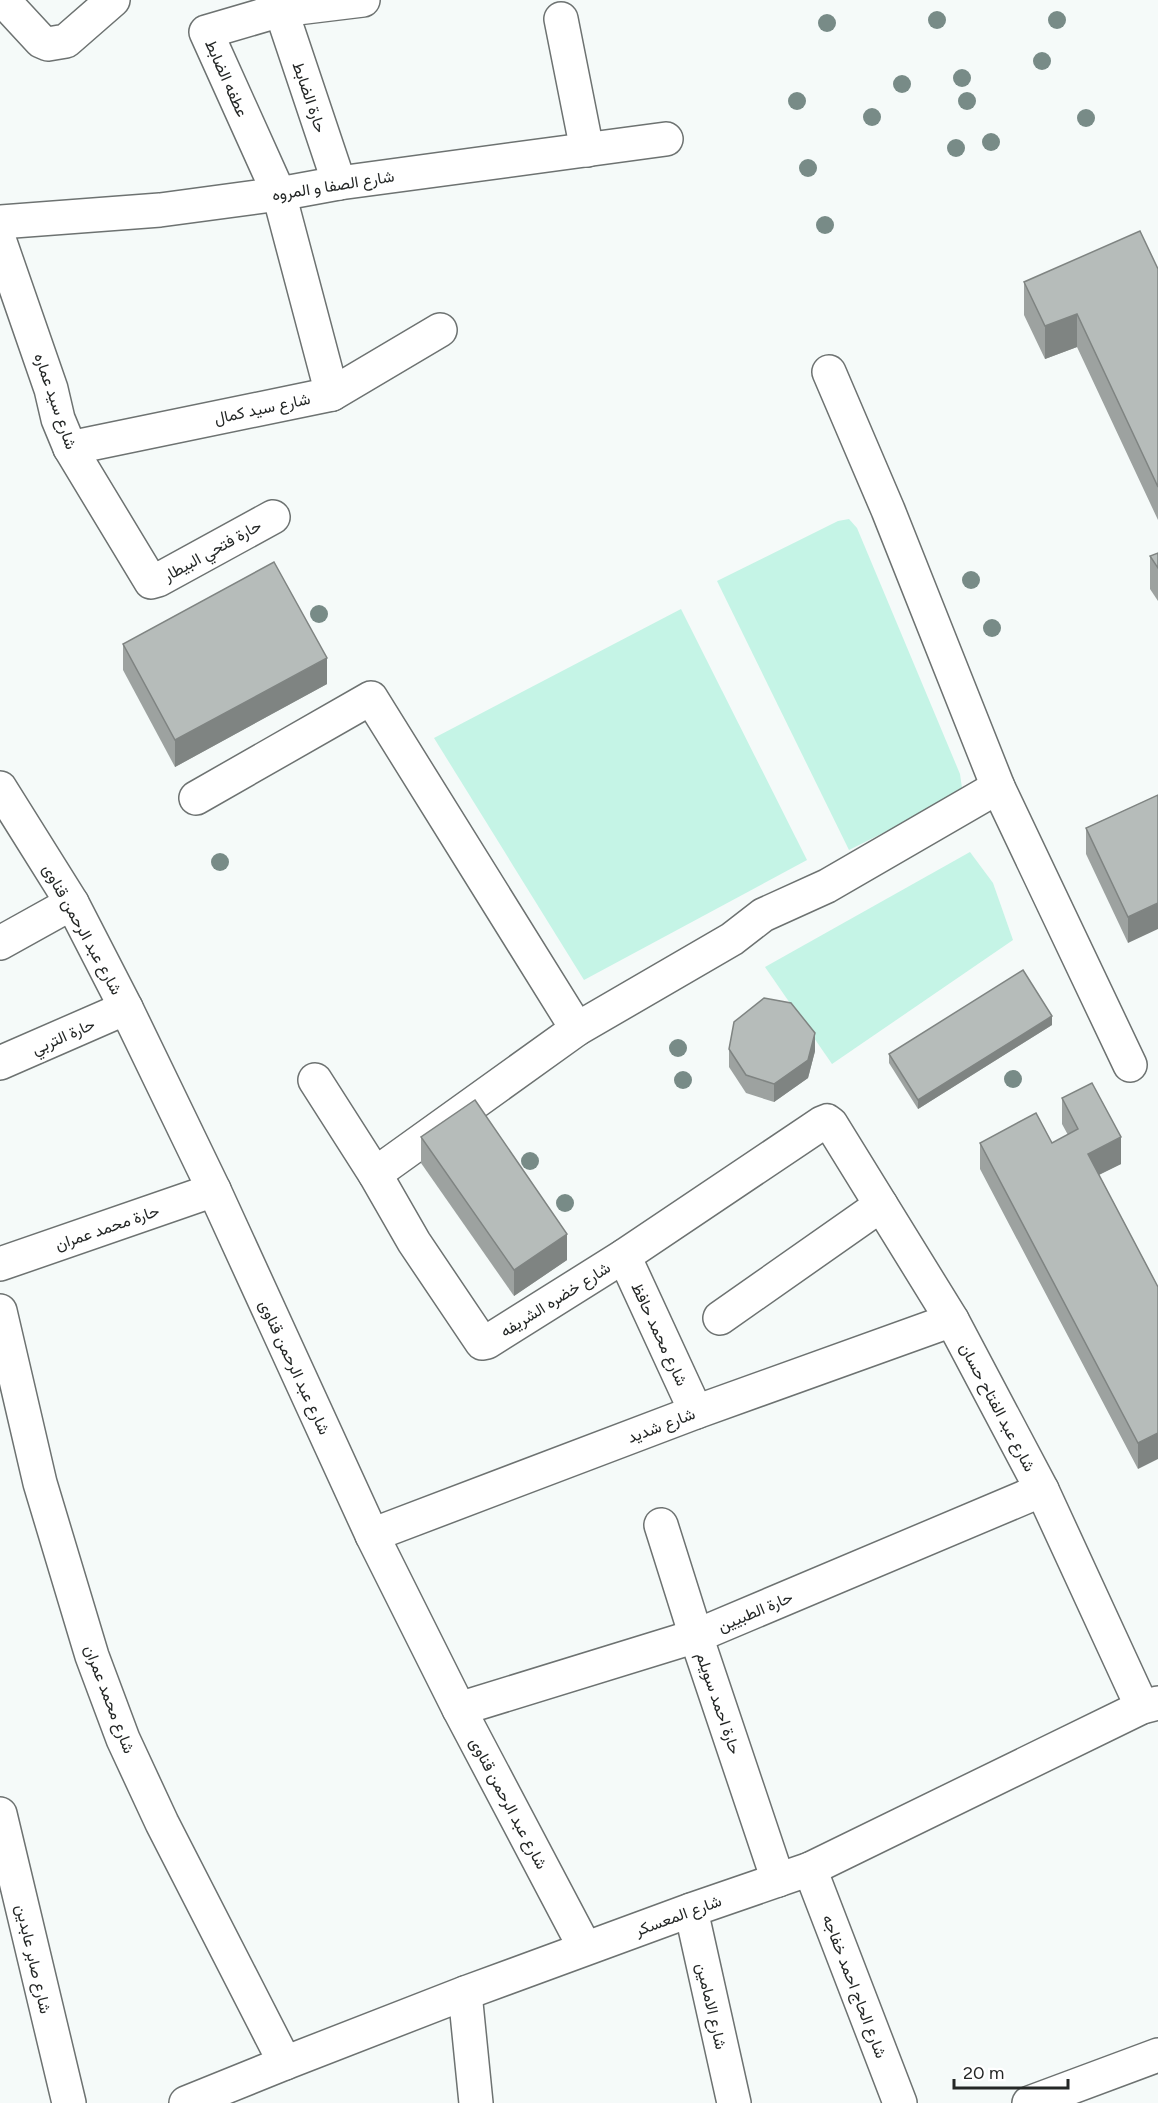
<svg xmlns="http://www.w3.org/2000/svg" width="1158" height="2103" viewBox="0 0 1158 2103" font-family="Figtree,Vazirmatn,sans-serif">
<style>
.green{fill:#c5f4e6}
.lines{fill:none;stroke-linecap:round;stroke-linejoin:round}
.minor-casing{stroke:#6d7271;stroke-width:36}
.tertiary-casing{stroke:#6d7271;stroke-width:36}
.minor{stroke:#fff;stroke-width:33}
.tertiary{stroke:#fff;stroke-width:33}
.tree{fill:#788b87}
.wall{fill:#9da2a0}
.shaded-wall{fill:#7f8482}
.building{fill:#b6bcba;stroke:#7f8482;stroke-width:1.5}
.labels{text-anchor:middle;stroke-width:4.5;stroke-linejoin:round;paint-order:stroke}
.street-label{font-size:16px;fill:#242726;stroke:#fff}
</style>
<rect width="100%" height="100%" fill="#f5faf9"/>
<g class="green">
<path d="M849,519L857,528L960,774L962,788L947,801L849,850L717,581L838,521Z"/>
<path d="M681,609L807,860L584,980L434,738Z"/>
<path d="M970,852L993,883L1013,940L832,1064L765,967Z"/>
</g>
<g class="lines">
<defs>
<g id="minor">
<path d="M3,0L41,41L48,44L66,41L113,0"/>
<path d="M281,10L339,183"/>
<path d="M561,19L587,150"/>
<path d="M0,222L160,210L279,194L339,183L666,139"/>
<path d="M0,242L51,389L58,419L70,448L151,582L158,580L273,517"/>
<path d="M829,372L888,510L998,787L1130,1065"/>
<path d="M332,394L279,194L206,32L281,10L363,0"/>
<path d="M70,448L332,394L440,330"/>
<path d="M0,788L72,903L126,1008L214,1190L372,1535L459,1709L585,1948"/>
<path d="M196,798L371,698L577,1029"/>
<path d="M0,943L72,903"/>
<path d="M0,1063L126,1008"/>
<path d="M315,1080L375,1174L414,1242L482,1343L487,1342L624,1256L822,1123L827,1121L831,1124L952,1320L1042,1490L1142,1707"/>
<path d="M375,1174L577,1029L732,939L763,915L827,886L998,787"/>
<path d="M624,1256L696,1412"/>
<path d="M0,1264L214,1190"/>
<path d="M0,1311L40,1483L92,1656L123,1739L162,1823L285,2063"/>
<path d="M720,1318L881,1205"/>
<path d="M661,1525L696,1636L778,1880"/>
<path d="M372,1535L696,1412L952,1320"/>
<path d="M459,1709L696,1636L1042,1490"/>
<path d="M0,1814L69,2103"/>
<path d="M810,1869L900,2103"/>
<path d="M691,1910L734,2103"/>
<path d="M465,1993L476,2103"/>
<path d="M1029,2103L1158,2055"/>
</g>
<path id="tertiary" d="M186,2103L285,2063L465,1993L691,1910L810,1869L1142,1707L1158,1703"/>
</defs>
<use href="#minor" class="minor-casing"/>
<use href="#tertiary" class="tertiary-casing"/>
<use href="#minor" class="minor"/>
<use href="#tertiary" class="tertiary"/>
</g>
<g class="tree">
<circle cx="937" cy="20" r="9"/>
<circle cx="1057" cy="20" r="9"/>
<circle cx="827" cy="23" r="9"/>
<circle cx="1042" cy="61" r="9"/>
<circle cx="962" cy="78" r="9"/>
<circle cx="902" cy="84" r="9"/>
<circle cx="797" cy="101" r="9"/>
<circle cx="967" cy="101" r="9"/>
<circle cx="872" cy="117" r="9"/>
<circle cx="1086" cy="118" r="9"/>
<circle cx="991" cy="142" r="9"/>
<circle cx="956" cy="148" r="9"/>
<circle cx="808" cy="168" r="9"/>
<circle cx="825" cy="225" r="9"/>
<circle cx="971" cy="580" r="9"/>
<circle cx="319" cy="614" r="9"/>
<circle cx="992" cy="628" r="9"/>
<circle cx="220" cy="862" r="9"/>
<circle cx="678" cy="1048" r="9"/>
<circle cx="1013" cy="1079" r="9"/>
<circle cx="683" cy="1080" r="9"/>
<circle cx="530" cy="1161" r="9"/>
<circle cx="565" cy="1203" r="9"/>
</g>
<g class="wall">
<path d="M1158,269V520L1077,347L1045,359L1024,315V282Z"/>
<path d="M1158,553V601L1150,589V556Z"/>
<path d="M123,644L327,684L175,767L123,670Z"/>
<path d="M1158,795L1128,943L1086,854V828Z"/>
<path d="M1052,1025L918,1109L889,1063V1054Z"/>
<path d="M729,1049L815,1051L808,1078L774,1102L746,1093L729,1067Z"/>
<path d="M1062,1098L1121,1164L1099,1175L1158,1287L1138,1469L980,1169V1143H1052L1068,1135L1062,1124Z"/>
<path d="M421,1137L567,1260L514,1296L421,1163Z"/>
</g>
<g class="shaded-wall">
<path d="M1077,314V347L1045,359V326Z"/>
<path d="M327,658V684L175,767V740Z"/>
<path d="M1158,903V929L1128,943V917Z"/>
<path d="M1052,1016V1025L918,1109V1100Z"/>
<path d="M815,1033V1051L808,1078L774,1102V1084Z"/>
<path d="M1121,1137V1164L1088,1180V1154Z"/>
<path d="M567,1234V1260L514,1296V1270Z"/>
<path d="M1158,1433V1459L1138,1469V1443Z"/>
</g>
<g class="building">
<path d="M1140,231L1158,269V487L1077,314L1045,326L1024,282Z"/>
<path d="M1158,553V568L1150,556Z"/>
<path d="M274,562L327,658L175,740L123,644Z"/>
<path d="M1158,795V903L1128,917L1086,828Z"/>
<path d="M1023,970L1052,1016L918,1100L889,1054Z"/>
<path d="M764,998L791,1003L815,1033L808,1060L774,1084L746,1075L729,1049L734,1022Z"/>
<path d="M1092,1083L1121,1137L1088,1154L1158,1287V1433L1138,1443L980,1143L1036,1113L1052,1143L1078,1129L1062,1098Z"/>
<path d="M475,1100L567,1234L514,1270L421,1137Z"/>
</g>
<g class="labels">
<g class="street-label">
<text transform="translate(227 78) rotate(66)" y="6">عطفه الضابط</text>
<text transform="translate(310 97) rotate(71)" y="6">حارة الضابط</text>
<text transform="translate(333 185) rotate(-9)" y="6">شارع الصفا و المروه</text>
<text transform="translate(56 401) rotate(71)" y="6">شارع سيد عماره</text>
<text transform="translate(262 408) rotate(-12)" y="6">شارع سيد كمال</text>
<text transform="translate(212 550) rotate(-29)" y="6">حارة فتحي البيطار</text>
<text transform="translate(83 929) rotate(61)" y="6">شارع عبد الرحمن قناوى</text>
<text transform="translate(63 1036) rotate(-24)" y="6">حارة التربي</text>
<text transform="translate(107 1227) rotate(-19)" y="6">حارة محمد عمران</text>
<text transform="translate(555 1299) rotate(-32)" y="6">شارع خضره الشريفه</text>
<text transform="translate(660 1334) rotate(65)" y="6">شارع محمد حافظ</text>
<text transform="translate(295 1367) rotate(65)" y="6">شارع عبد الرحمن قناوى</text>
<text transform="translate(998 1407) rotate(62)" y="6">شارع عبد الفتاح حسان</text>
<text transform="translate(661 1425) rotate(-21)" y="6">شارع شديد</text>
<text transform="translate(755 1611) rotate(-23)" y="6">حارة الطبيين</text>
<text transform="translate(110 1699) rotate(69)" y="6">شارع محمد عمران</text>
<text transform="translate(719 1703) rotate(71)" y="6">حارة احمد سويلم</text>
<text transform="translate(509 1803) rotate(62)" y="6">شارع عبد الرحمن قناوى</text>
<text transform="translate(678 1915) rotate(-20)" y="6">شارع المعسكر</text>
<text transform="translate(34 1959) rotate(77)" y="6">شارع صابر عابدين</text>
<text transform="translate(855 1986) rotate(69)" y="6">شارع الحاج احمد خفاجه</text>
<text transform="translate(712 2006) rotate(77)" y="6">شارع الامامين</text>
</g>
</g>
<path d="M954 2079v9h114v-9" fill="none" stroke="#242726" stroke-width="3"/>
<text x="963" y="2079" font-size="18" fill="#242726" stroke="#ffffff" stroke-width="4.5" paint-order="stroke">20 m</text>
</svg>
